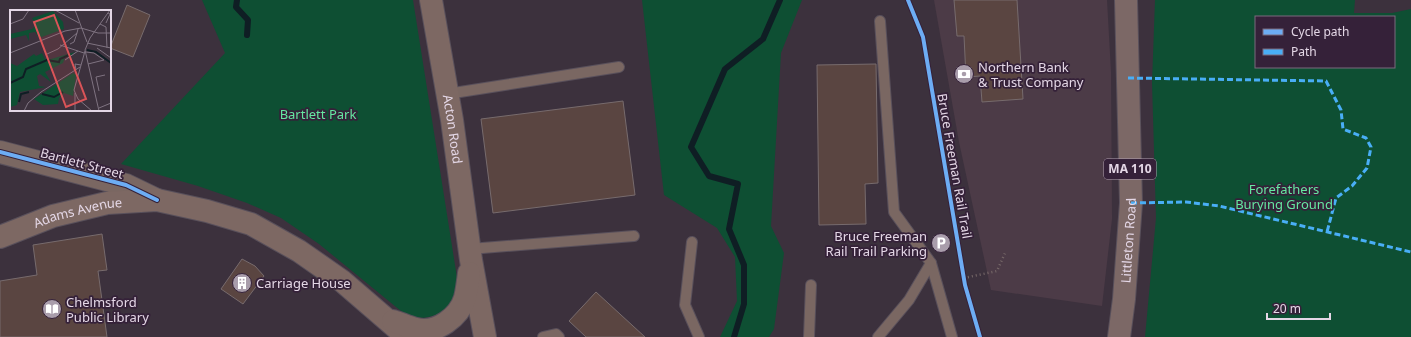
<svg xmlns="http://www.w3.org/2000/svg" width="1411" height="337" viewBox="0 0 1411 337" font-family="'Noto Sans',sans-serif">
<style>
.commercial{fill:#4c3b47}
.green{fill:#0e4f33;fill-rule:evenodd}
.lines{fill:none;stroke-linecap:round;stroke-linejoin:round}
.stream{stroke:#0f1e24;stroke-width:6}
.building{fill:#5a4541;stroke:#776b6d}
.service-casing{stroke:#59505b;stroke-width:12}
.tertiary-casing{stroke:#59505b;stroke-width:24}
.secondary-casing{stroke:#59505b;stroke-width:24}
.primary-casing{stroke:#59505b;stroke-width:24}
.path{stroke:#776969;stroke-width:2.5;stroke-dasharray:1 3;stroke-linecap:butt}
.service{stroke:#7a6762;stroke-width:10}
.tertiary{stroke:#7a6762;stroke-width:22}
.secondary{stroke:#7d6863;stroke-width:22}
.primary{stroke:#7c6866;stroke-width:22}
.quiet{stroke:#49aef6;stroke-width:3;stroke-dasharray:6 3;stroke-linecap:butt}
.cycleway-casing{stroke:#352139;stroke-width:6}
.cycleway{stroke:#6dadf4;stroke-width:4}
.labels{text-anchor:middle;stroke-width:3.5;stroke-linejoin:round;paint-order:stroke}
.shield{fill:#352139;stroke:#b0a0b2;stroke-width:1}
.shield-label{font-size:12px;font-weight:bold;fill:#e4d7e6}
.poi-label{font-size:13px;fill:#e4d7e6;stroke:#352139;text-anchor:start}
.park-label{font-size:13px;fill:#65e8a1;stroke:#352139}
.street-label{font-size:13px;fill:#e4d7e6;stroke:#352139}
.inset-river{fill:none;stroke:#0f1e24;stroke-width:2}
.inset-road{fill:none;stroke:#7f7381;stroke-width:1}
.view{fill:#da5458;fill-opacity:0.15;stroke:#da5458;stroke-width:2}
.inset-edge{fill:none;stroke:#e4d7e6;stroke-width:2}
</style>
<rect width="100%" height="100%" fill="#3c313d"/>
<path class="commercial" d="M934,0H1107L1111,72L1112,219L1102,306L991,290L959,142Z"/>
<g class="green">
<path d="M202,0H413L458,284C457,287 456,292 455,296C448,313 427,322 410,316C405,314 400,310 396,307L319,244L281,218L247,203L198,186L121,164L225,53Z"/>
<path d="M642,0H802L781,53L771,226L784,253L774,329L769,337H720L737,301L735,257L717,228L664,195Z"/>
<path d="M1155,0H1355L1354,13H1392L1411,9V337H1145L1156,218L1152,83ZM1256,17H1394V67H1256Z"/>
</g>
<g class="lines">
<g class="stream">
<path d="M237,0L236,7L248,20L247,35"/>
<path d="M734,337L744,304V265L729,229L738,184L709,176L691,147L725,69L763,39L780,0"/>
</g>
</g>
<g class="building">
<path d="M954,0H1017L1023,99L982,102L980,76L966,77L964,36H957Z"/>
<path d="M127,5L150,15L133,57L110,48Z"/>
<path d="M876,64L878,183L865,184L866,224L819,225L817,65Z"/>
<path d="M623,101L635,195L493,213L481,119Z"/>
<path d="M102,234L107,270L98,271L107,337H0V281L37,275L33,245Z"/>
<path d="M242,259L255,266L264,276L243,304L221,289Z"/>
<path d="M596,292L645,337H586L569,321Z"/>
</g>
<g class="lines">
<defs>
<g id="service">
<path d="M880,21L894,212L931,263L952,337"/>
<path d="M447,94L619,67"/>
<path d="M692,242L685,305L699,337"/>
<path d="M470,249L634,236"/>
<path d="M543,337L556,334L559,337"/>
<path d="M809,337L811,285"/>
<path d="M878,337L909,300L931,263"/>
</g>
<path id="tertiary" d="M0,152L126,185L157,200"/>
<g id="secondary">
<path id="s1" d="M431,0L452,120L471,260L485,337"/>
<path id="s2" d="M0,237L53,216L107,203L157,200L207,211L251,224L299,251L342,281L407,337"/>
<path d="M393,321C400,323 408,327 416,329C437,334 459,317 465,298C467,290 468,281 469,273"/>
</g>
<g id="primary">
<path id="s3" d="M1119,337L1124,299L1131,203L1126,0"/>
</g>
</defs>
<use href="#service" class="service-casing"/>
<use href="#tertiary" class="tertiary-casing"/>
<use href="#secondary" class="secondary-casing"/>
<use href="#primary" class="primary-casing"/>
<path class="path" d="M964,278L997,271L1005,253"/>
<use href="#service" class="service"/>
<use href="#tertiary" class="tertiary"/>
<use href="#secondary" class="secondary"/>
<use href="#primary" class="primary"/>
<g class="quiet">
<path d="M1128,78L1326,81L1341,110L1343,129L1366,138L1371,147L1367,168L1352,186L1336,198L1327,232"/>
<path d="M1131,203L1186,202L1219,206L1411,252"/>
</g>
<defs>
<g id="cycleway">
<path d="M908,0L923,37L965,285L980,337"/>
<path d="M0,152L126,185L157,200"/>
</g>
</defs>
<use href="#cycleway" class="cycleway-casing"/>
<use href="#cycleway" class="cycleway"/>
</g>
<defs>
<symbol id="bank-disc" viewBox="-11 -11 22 22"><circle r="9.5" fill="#a99dab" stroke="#352139"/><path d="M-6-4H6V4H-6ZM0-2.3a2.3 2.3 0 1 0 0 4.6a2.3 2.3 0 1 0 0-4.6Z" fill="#fff"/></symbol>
<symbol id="parking-disc" viewBox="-11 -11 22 22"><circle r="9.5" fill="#a99dab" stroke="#352139"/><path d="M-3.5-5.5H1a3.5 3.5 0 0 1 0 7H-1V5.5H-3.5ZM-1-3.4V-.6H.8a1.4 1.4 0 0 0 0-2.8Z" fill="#fff"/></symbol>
<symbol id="building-disc" viewBox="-11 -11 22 22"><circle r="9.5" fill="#a99dab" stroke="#352139"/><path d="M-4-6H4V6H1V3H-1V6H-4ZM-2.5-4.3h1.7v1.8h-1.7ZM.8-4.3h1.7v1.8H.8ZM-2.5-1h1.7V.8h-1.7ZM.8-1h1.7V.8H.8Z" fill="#fff"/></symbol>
<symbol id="library-disc" viewBox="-11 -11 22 22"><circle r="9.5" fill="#a99dab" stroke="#352139"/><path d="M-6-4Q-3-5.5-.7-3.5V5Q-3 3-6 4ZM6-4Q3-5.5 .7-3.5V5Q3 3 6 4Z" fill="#fff"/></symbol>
</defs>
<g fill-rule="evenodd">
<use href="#bank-disc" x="953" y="63" width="22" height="22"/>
<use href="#parking-disc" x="930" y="232" width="22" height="22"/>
<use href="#building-disc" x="231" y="272" width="22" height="22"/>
<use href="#library-disc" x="41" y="298" width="22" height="22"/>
</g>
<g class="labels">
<rect class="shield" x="1104" y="159" width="52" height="20" rx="3"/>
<g class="shield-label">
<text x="1130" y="173">MA 110</text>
</g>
<g class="poi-label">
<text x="978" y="72">Northern Bank<tspan x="978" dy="15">&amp; Trust Company</tspan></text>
<text x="927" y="241" text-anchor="end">Bruce Freeman<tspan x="927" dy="15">Rail Trail Parking</tspan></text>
<text x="256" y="288">Carriage House</text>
<text x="66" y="307">Chelmsford<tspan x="66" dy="15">Public Library</tspan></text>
</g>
<g class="park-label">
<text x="318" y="119">Bartlett Park</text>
<text x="1284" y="194">Forefathers<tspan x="1284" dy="15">Burying Ground</tspan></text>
</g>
<g class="street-label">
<text dy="5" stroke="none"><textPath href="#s1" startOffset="131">Acton Road</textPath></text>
<text transform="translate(82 163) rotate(15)" y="5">Bartlett Street</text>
<text transform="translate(955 166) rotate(80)" y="5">Bruce Freeman Rail Trail</text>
<text dy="5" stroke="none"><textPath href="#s2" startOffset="82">Adams Avenue</textPath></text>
<text dy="5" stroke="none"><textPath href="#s3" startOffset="97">Littleton Road</textPath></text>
</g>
</g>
<g transform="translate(10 10)">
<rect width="101" height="101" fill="#3c313d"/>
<path d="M43,1L53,12L54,19L29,28L25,22L19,23V31L16,25L0,29V24L22,19L26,15L22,8ZM65,42L60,46L55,47L53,53L35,62L41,72L30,64L27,66L29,76L36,77L10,82L7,95L0,97V53L7,56L24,44L26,46L32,43L35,49H41ZM63,63L66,65L63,86L54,83L49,88L48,94L33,95L24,89Z" fill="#0e4f33"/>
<path class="inset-river" d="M77,40L86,42L101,53M0,73L13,67L16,59L37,50L49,52L50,49L59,45M32,84L44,87L53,82M9,92L11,84L19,82"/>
<path class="inset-road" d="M45,0L69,13M65,0L77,32M96,13L100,4L98,3M0,14L13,9L19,0M90,14L96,17L97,38M77,33L101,38M60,34L64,32L67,23M50,35L74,43M87,38L101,48M75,41L64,80L68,89L82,101M76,42L84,43L94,50L78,54M0,43L55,21L71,18L88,23H101M37,44L48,39L67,23L68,19M55,50L68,41M66,60L65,54L71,55M89,81L86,67L95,65M65,83V101M89,98L101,93M14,101L18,93L31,82L70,57M89,101L75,40L80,28L100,0"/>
<path class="view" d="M44,5L76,89L56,97L24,12Z"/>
<rect width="101" height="101" class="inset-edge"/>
</g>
<rect x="1255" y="16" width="140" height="52" fill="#352139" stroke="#7b6a7e"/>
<rect x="1263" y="29" width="20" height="6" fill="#6dadf4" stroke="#7b6a7e"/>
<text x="1291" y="36" font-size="12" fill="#e4d7e6">Cycle path</text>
<rect x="1263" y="49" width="20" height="6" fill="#49aef6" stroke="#7b6a7e"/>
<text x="1291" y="56" font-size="12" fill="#e4d7e6">Path</text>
<path d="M1267 313v6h63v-6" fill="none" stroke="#e4d7e6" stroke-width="2"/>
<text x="1273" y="313" font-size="12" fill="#e4d7e6" stroke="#352139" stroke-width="3" paint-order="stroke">20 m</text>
</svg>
